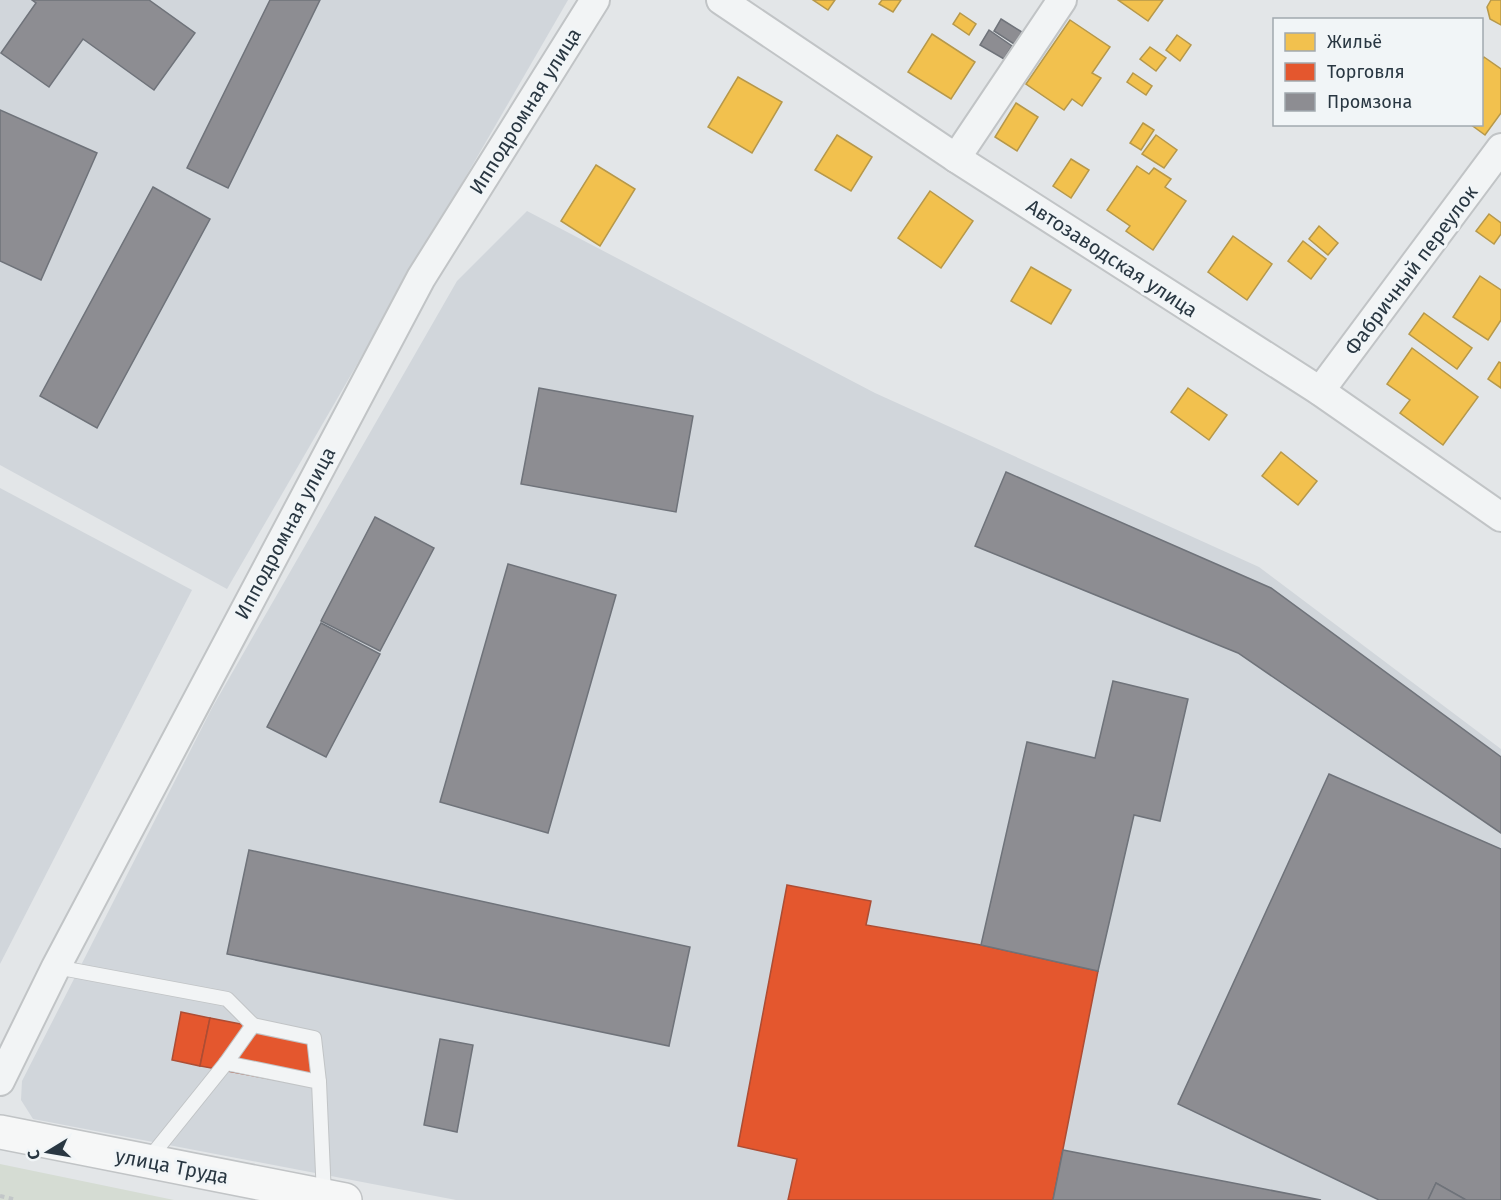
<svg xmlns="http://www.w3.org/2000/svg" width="1501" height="1200" viewBox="0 0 1501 1200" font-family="'Fira Sans',sans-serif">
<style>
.built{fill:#d1d6db}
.green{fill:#d5dcd3}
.homes{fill:#f2c14e;stroke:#b6984a;stroke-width:1.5}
.shops{fill:#e4572e;stroke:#ac4d34;stroke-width:1.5}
.industry{fill:#8d8d92;stroke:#6f737a;stroke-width:1.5}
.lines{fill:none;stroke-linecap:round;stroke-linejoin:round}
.service-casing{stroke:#c1c4c6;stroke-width:16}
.minor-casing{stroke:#c1c4c6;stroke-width:32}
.secondary-casing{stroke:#c1c4c6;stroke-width:36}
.path{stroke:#c2c6c8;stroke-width:4;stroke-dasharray:4.5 4.5;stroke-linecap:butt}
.service{stroke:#f2f4f5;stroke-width:14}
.minor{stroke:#f2f4f5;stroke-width:28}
.secondary{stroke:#f6f7f7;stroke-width:33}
.labels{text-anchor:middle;stroke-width:6;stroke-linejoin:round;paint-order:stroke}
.street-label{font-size:20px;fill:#293742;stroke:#f1f5f7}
</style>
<rect width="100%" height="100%" fill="#e3e6e8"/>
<g class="built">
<path d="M0,0H568L227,589L0,465Z"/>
<path d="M527,211L875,393L1259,567L1501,749V1200H456L33,1119L21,1100L22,1081L212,708L457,281Z"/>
<path d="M0,488L192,590L0,964Z"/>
</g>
<path class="green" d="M0,1164L174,1200H0Z"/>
<g class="homes">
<path d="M813,0H835L828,10Z"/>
<path d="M882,0H901L893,12L879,4Z"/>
<path d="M1118,0H1163L1148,21Z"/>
<path d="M1491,0H1501V25L1490,19L1487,7Z"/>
<path d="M960,13L976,24L969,35L953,24Z"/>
<path d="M1070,20L1110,47L1092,73L1101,78L1082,106L1072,99L1064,110L1026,84Z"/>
<path d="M932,34L975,62L951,99L908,72Z"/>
<path d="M1177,35L1191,45L1180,61L1166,50Z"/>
<path d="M1150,47L1166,58L1156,71L1140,59Z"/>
<path d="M1484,57L1501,69V113L1485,135L1470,124H1482V60Z"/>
<path d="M1133,73L1152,86L1146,95L1127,82Z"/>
<path d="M738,77L782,102L752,153L708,127Z"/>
<path d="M1016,103L1038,117L1017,151L995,137Z"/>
<path d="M1143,123L1154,130L1141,150L1130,143Z"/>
<path d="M837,135L872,157L851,191L815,170Z"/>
<path d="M1156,135L1177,150L1164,168L1142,154Z"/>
<path d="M1071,159L1089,170L1071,198L1053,186Z"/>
<path d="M596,165L635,189L600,246L561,221Z"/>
<path d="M1137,166L1149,174L1154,168L1171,179L1165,187L1186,201L1153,250L1126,231L1130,226L1107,210Z"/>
<path d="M930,191L973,221L941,268L898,238Z"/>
<path d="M1489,214L1501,223V234L1494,244L1476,231Z"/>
<path d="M1319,226L1338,243L1328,255L1309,239Z"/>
<path d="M1233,236L1272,264L1247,300L1208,272Z"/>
<path d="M1303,241L1326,259L1311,279L1288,261Z"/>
<path d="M1031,267L1071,290L1051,324L1011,301Z"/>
<path d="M1480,276L1501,290V320L1488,340L1453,317Z"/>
<path d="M1424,313L1472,348L1457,369L1409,334Z"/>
<path d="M1412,348L1478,397L1443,445L1400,413L1410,400L1387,384Z"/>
<path d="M1499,362L1501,363V388L1488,379Z"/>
<path d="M1188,388L1227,415L1209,440L1171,412Z"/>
<path d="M1281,452L1317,481L1298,505L1262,476Z"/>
</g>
<g class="shops">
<path d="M787,885L871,901L866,925L981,945L1098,971L1053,1200H788L797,1159L738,1146Z"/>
<path d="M181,1012L210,1018L200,1066L172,1060Z"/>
<path d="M210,1018L318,1039L309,1086L200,1066Z"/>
</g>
<g class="industry">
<path d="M32,0H149L195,33L154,90L83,39L49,87L1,53L36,3Z"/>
<path d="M270,0H320L228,188L187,168Z"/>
<path d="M1001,19L1022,32L1014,44L994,31Z"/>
<path d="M989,30L1012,46L1004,59L980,45Z"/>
<path d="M0,110L97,153L41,280L0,261Z"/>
<path d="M153,187L210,219L97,428L40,396Z"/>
<path d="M539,388L693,416L676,512L521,484Z"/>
<path d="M1006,472L1271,588L1501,757V833L1238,653L975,546Z"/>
<path d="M375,517L434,548L380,651L321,621Z"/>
<path d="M508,564L616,595L548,833L440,802Z"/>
<path d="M321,623L380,654L326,757L267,727Z"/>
<path d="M1113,681L1188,699L1160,821L1134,815L1098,971L981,945L1027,742L1095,758Z"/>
<path d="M1329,774L1501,849V1200H1466L1436,1183L1428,1200H1379L1178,1104Z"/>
<path d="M249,850L690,947L669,1046L227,954Z"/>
<path d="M440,1039L473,1045L457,1132L424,1125Z"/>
<path d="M1063,1150L1321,1200H1053Z"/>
<path d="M1436,1183L1466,1200H1428Z"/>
</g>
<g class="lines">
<defs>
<g id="service">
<path d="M56,967L227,999L253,1025"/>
<path d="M226,1063L253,1025L314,1038L319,1082"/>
<path d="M148,1160L226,1063L319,1082L324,1196"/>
</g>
<g id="minor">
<path d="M721,0L956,158L1320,391L1501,517"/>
<path d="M956,158L1062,0"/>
<path d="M1320,391L1501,148"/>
<path d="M0,1081L56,967L421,278L595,0"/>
</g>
<path id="secondary" d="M0,1132L345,1200"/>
</defs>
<use href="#service" class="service-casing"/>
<use href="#minor" class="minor-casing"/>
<use href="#secondary" class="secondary-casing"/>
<path class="path" d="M0,1196L17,1200"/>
<use href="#service" class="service"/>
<use href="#minor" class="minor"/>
<use href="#secondary" class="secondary"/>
</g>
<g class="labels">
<g class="street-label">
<text transform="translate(525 111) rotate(-58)" y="7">Ипподромная улица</text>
<text transform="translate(1112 258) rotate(33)" y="7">Автозаводская улица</text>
<text transform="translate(1411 270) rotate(-53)" y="7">Фабричный переулок</text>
<text transform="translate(285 533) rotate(-62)" y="7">Ипподромная улица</text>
<text transform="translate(172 1166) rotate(11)" y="7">улица Труда</text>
</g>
</g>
<rect x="1273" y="18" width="210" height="108" fill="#f1f5f7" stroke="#a1a9af" stroke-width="1.5"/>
<rect x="1285" y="33" width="30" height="18" fill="#f2c14e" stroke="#a1a9af" stroke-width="1.5"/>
<text x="1327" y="48" font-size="18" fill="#293742">Жильё</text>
<rect x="1285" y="63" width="30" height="18" fill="#e4572e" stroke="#a1a9af" stroke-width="1.5"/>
<text x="1327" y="78" font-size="18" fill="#293742">Торговля</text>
<rect x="1285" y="93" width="30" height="18" fill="#8d8d92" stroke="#a1a9af" stroke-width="1.5"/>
<text x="1327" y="108" font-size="18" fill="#293742">Промзона</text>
<g transform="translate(48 1152) rotate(259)" stroke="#f1f5f7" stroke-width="4.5" paint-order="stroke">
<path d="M0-4.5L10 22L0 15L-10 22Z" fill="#293742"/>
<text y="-9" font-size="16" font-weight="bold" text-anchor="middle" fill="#293742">С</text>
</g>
</svg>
